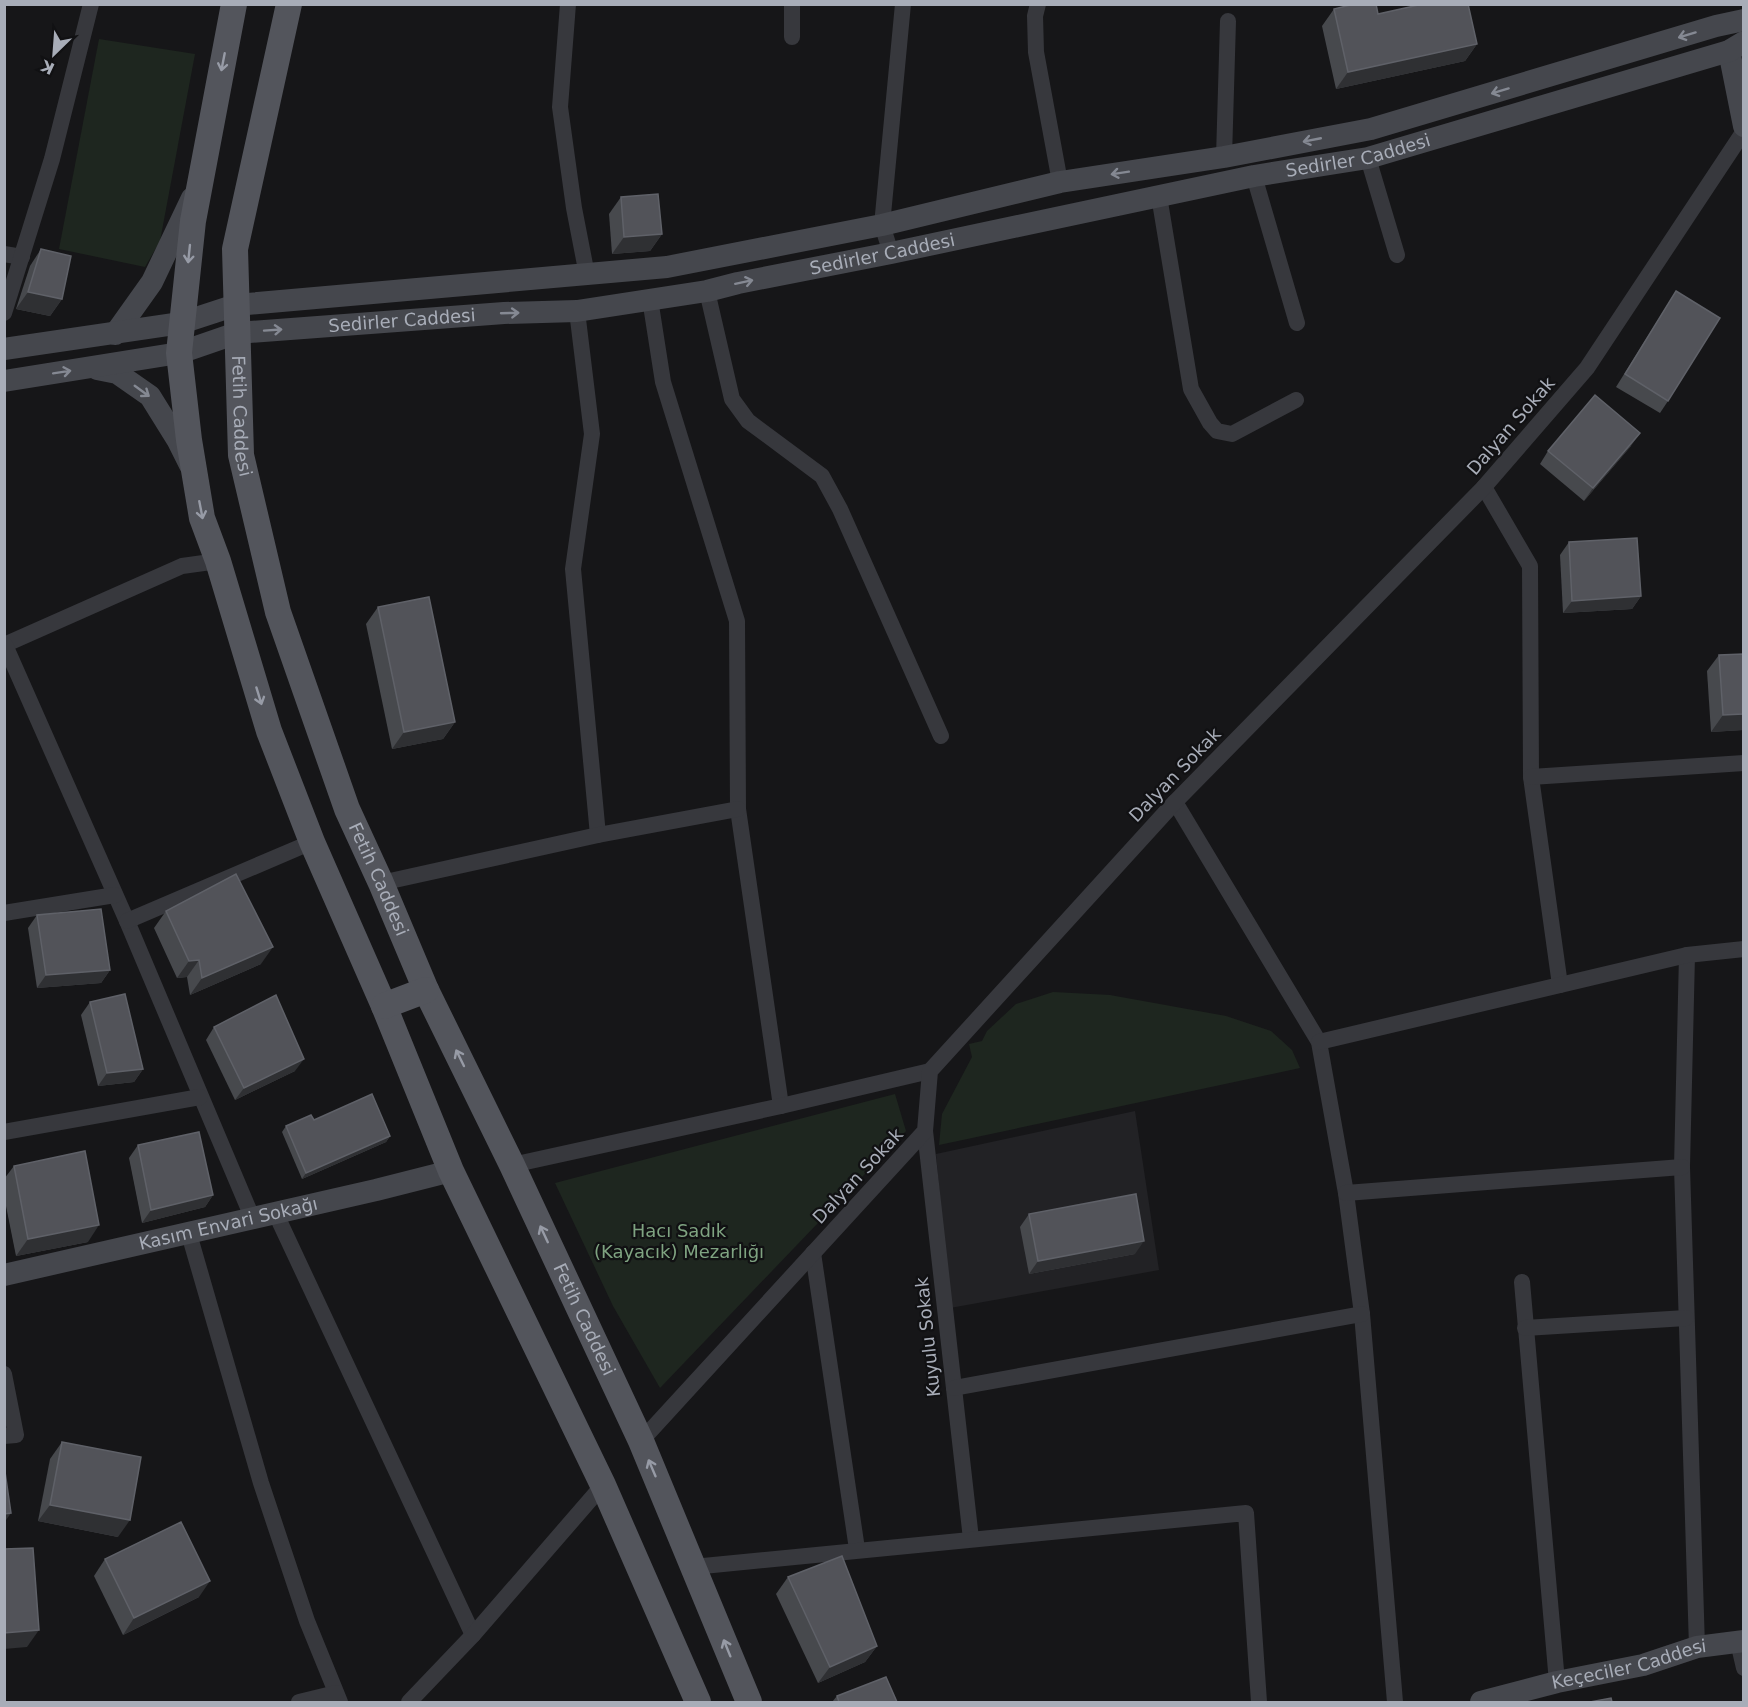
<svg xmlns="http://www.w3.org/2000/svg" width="1748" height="1707" viewBox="0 0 1748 1707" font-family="'DejaVu Sans',sans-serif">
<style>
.built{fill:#222225}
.green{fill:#1e261f}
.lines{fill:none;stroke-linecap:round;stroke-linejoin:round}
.street{stroke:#37383d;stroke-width:16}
.secondary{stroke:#45474d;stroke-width:22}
.primary{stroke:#53555c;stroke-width:26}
.wall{fill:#47494d}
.shaded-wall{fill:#2f3033}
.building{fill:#525359;stroke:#5f6168;stroke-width:1.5}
.oneway{stroke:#858993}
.oneway2{stroke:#979ba6}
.labels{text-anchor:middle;stroke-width:4.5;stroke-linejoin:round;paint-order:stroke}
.street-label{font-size:18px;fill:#a8adb8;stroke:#111113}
.park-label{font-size:18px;fill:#7fa381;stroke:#111113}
</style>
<rect width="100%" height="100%" fill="#161618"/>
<path class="built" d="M1135,1111L1159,1270L950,1308L936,1154Z"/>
<g class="green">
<path d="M99,39L195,54L160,241L145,267L59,249Z"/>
<path d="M1053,992L1110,995L1226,1016L1271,1031L1292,1050L1300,1068L939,1145L942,1114L972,1057L969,1044L982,1041L987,1031L1016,1004Z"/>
<path d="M895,1094L906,1131L660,1388L613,1306L555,1183Z"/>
</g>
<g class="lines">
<g class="street">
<path d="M568,4L560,107L574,208L587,275"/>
<path d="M1038,4L1035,16L1036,52L1060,182"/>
<path d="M792,37V4"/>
<path d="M1224,157L1228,21"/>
<path d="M1368,158L1397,255"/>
<path d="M1254,176L1297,323"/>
<path d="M1159,196L1191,389L1210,423L1217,431L1232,434L1296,400"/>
<path d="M891,253L882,225L903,4"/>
<path d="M4,254L22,257"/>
<path d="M707,291L732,399L748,421L822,476L840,509L941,736"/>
<path d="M650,299L663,382L737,621L738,809L781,1106"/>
<path d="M577,311L592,434L573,569L598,835"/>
<path d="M4,313L52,159L91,4"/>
<path d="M1484,487L1530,566L1531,777L1560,985"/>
<path d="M4,645L182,566L218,561"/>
<path d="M5,645L127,921L252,1217"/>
<path d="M1531,777L1744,763"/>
<path d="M1175,802L1319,1042L1346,1193L1362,1314L1395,1702"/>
<path d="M381,883L598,835L738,809"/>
<path d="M4,913L115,895"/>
<path d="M127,921L312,842"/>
<path d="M1687,955L1682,1167L1697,1647"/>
<path d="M1319,1042L1687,955L1744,949"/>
<path d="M925,1131L971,1539"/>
<path d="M4,1132L200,1097"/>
<path d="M512,1165L781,1106L930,1071"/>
<path d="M1346,1193L1682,1167"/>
<path d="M275,1212L473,1635"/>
<path d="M189,1234L261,1483L307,1621L340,1702"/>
<path d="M813,1253L857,1549"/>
<path d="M1522,1282L1557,1682"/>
<path d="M1525,1328L1686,1318"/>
<path d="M4,1374L16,1435L4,1436"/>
<path d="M954,1388L1362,1314"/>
<path d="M641,1441L925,1131L930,1071L1175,802L1484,487L1587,368L1744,131"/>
<path d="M693,1567L1246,1513L1259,1702"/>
<path d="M1738,1642L1744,1668"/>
<path d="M299,1702L336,1693"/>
<path d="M409,1702L473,1635L603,1485"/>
</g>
<g class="secondary">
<path d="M1729,51L1744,126"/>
<path d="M115,334L152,282L192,198"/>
<path d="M4,349L181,323L236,305L667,267L882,225L1060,182L1224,157L1371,129L1716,26L1744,20"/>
<path d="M97,369L117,373L150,396L178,441L190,465"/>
<path id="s1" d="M4,381L179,353L237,333L504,313L577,311L707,291L738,283L891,253L1254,176L1368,158L1729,51L1744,42"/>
<path id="s2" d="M4,1275L376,1190L451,1171"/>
<path id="s3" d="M1481,1702L1557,1682L1643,1665L1697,1647L1744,1641"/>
</g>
<g class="primary">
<path d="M234,4L193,221L179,353L189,440L202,518L218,561L269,731L312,842L384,1006L451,1171L603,1485L698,1702"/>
<path id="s4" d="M289,4L235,249L241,455L278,612L347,809L381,883L426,990L512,1165L641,1441L749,1702"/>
<path d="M384,1006L426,990"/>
</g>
</g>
<g class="wall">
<path d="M1415,4H1468L1477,44L1465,61L1336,89L1322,26L1334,9L1378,14L1414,6Z"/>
<path d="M621,197L662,234L650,251L612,254L609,214Z"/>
<path d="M41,249L62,299L50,316L16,309L30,266Z"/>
<path d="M1676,291L1668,401L1660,413L1616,387Z"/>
<path d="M1631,446L1584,501L1540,464L1548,451Z"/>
<path d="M1569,542L1641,596L1632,609L1563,613L1560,555Z"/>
<path d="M378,607L455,722L443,739L392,749L366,624Z"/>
<path d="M1719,655L1743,730L1711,732L1707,671Z"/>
<path d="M166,911L261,964L190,995L187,977L177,978L154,928Z"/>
<path d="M37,915L110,970L101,983L37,988L28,928Z"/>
<path d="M90,1002L143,1069L134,1082L98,1086L81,1015Z"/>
<path d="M214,1027L295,1071L235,1100L206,1040Z"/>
<path d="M314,1120L390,1136L386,1142L302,1179L282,1132L286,1126Z"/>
<path d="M138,1145L213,1195L205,1207L142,1223L129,1158Z"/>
<path d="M14,1166L88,1242L16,1256L4,1196V1179Z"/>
<path d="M1029,1214L1135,1254L1029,1274L1020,1227Z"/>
<path d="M62,1442L118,1537L38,1521L50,1459Z"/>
<path d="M105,1559L199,1597L123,1635L94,1576Z"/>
<path d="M788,1577L877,1646L865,1662L818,1683L776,1594Z"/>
<path d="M837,1696L897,1702H832Z"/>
</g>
<g class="shaded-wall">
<path d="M1477,44L1465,61L1336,89L1348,72Z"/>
<path d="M662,234L650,251L612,254L624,237Z"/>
<path d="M28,292L62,299L50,316L16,309Z"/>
<path d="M1640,433L1631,446L1584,501L1593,488Z"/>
<path d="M1641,596L1632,609L1563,613L1572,601Z"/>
<path d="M1743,714V730L1711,732L1723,715Z"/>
<path d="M455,722L443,739L392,749L404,732Z"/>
<path d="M273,947L261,964L190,995L202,978Z"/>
<path d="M199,960L187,977L177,978L189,961Z"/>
<path d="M110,970L101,983L37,988L46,975Z"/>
<path d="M304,1059L295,1071L235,1100L244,1088Z"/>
<path d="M143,1069L134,1082L98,1086L107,1073Z"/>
<path d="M390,1136L386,1142L302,1179L306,1173Z"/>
<path d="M213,1195L205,1207L142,1223L151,1210Z"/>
<path d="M99,1225L88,1242L16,1256L28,1239Z"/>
<path d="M1144,1241L1135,1254L1029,1274L1038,1261Z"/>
<path d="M50,1505L130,1520L118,1537L38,1521Z"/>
<path d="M11,1513L4,1523V1514Z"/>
<path d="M210,1581L199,1597L123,1635L134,1618Z"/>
<path d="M39,1630L27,1647L4,1649V1633Z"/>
<path d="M877,1646L865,1662L818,1683L830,1667Z"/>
</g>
<g class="building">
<path d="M1354,4H1376L1378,14L1423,4H1468L1477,44L1348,72L1334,9Z"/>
<path d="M658,194L662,234L624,237L621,197Z"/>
<path d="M41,249L71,256L62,299L28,292Z"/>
<path d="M1676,291L1720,318L1668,401L1625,374Z"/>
<path d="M1595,395L1640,433L1593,488L1548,451Z"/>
<path d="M1637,538L1641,596L1572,601L1569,542Z"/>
<path d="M429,597L455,722L404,732L378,607Z"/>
<path d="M1743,654V714L1723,715L1719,655Z"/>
<path d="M236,874L273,947L202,978L199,960L189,961L166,911Z"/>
<path d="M101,909L110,970L46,975L37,915Z"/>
<path d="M125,994L143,1069L107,1073L90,1002Z"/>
<path d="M276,995L304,1059L244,1088L214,1027Z"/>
<path d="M372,1094L390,1136L306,1173L286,1126L311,1115L314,1120Z"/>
<path d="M199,1132L213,1195L151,1210L138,1145Z"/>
<path d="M85,1151L99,1225L28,1239L14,1166Z"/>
<path d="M1136,1194L1144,1241L1038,1261L1029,1214Z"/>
<path d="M62,1442L141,1457L130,1520L50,1505Z"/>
<path d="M4,1465L11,1513L4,1514Z"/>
<path d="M181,1522L210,1581L134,1618L105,1559Z"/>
<path d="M33,1548L39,1630L4,1633V1549Z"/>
<path d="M842,1556L877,1646L830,1667L788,1577Z"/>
<path d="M886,1677L897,1702H839L837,1696Z"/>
<path d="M1611,1698L1612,1702H1590Z"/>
</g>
<defs><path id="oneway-shaft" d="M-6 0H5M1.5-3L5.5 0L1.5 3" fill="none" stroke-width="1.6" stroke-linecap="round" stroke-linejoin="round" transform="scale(1.5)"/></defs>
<g class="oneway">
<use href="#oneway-shaft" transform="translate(1687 35) rotate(163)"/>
<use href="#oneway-shaft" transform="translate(1500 91) rotate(163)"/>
<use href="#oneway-shaft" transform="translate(1312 140) rotate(169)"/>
<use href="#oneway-shaft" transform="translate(1120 173) rotate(171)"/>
<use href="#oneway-shaft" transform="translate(744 282) rotate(-12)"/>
<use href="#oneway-shaft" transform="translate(510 313) rotate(-2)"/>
<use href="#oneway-shaft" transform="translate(273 330) rotate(-4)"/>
<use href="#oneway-shaft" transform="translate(62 372) rotate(-9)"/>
<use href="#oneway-shaft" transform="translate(142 391) rotate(36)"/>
</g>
<g class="oneway2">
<use href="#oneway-shaft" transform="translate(223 62) rotate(101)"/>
<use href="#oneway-shaft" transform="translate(189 254) rotate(96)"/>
<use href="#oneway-shaft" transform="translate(201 510) rotate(79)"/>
<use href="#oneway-shaft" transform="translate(259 696) rotate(73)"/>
<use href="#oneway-shaft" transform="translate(460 1058) rotate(-116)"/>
<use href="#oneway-shaft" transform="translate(544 1234) rotate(-115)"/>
<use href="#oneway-shaft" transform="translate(652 1468) rotate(-113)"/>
<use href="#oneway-shaft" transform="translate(727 1648) rotate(-112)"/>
</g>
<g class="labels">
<g class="street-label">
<text dy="6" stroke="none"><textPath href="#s1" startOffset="1376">Sedirler Caddesi</textPath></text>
<text dy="6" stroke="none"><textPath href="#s1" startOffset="890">Sedirler Caddesi</textPath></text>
<text dy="6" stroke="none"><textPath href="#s1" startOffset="404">Sedirler Caddesi</textPath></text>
<text dy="6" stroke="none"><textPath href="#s4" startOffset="418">Fetih Caddesi</textPath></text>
<text transform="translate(1511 426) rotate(-49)" y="6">Dalyan Sokak</text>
<text transform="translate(1175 775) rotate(-46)" y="6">Dalyan Sokak</text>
<text dy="6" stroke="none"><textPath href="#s4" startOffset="904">Fetih Caddesi</textPath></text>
<text transform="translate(858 1176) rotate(-47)" y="6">Dalyan Sokak</text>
<text dy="6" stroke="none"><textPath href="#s2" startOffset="230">Kasım Envari Sokağı</textPath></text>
<text dy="6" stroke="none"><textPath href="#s4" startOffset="1390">Fetih Caddesi</textPath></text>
<text transform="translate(928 1337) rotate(-96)" y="6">Kuyulu Sokak</text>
<text dy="6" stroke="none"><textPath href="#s3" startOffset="153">Keçeciler Caddesi</textPath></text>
</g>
<g class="park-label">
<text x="679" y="1237">Hacı Sadık<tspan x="679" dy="21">(Kayacık) Mezarlığı</tspan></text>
</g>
</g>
<rect width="1748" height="1707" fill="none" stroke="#a8adb8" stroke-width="12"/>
<g transform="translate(54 54) rotate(205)" stroke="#111113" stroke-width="4.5" paint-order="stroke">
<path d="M0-4.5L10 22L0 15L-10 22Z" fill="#a8adb8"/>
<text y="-9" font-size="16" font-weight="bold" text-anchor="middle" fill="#a8adb8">K</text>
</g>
</svg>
